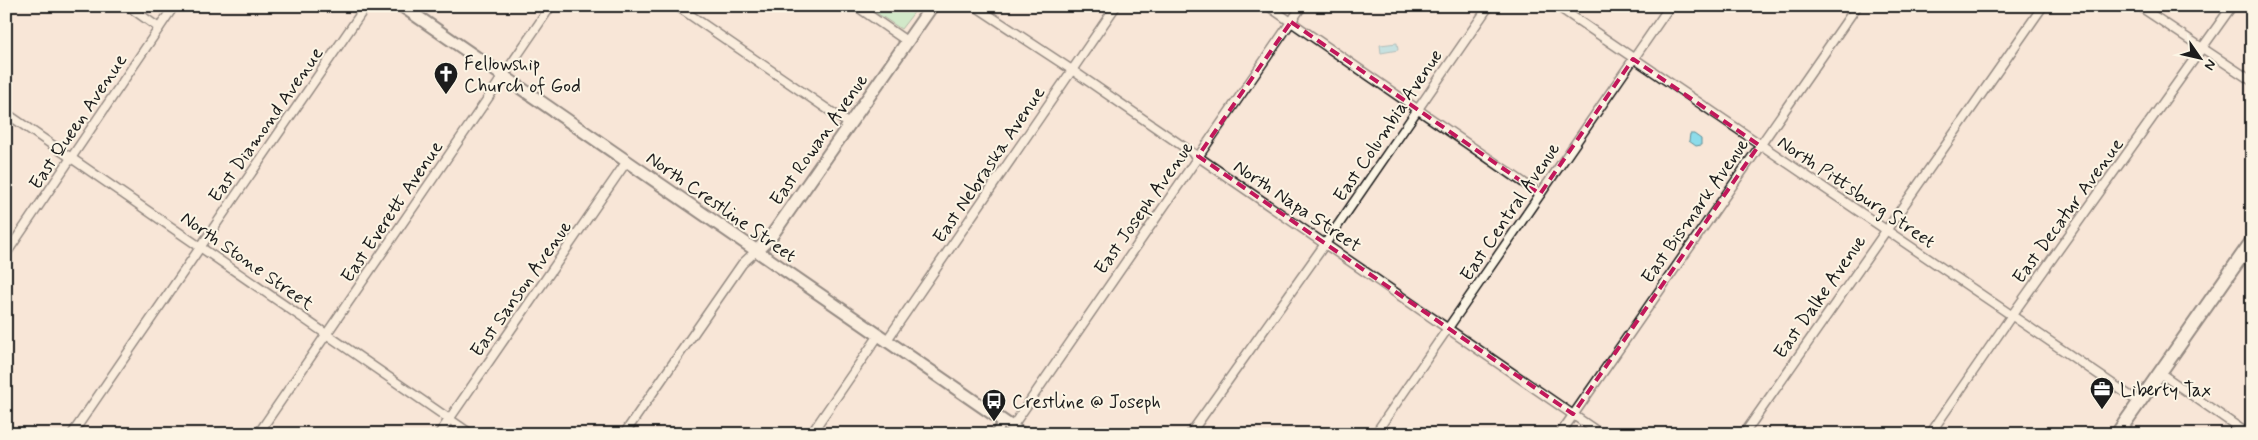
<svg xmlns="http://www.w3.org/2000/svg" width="2258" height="440" viewBox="0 0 2258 440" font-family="Mynerve,sans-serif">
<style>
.green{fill:#a4ebb8;stroke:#60846a}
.water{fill:#8ddcea;stroke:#608f98}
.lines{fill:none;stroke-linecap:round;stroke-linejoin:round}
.street-casing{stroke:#1c1c1c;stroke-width:11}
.secondary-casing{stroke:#1c1c1c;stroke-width:15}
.primary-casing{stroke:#1c1c1c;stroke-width:16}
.street{stroke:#fcf5e5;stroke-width:8}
.secondary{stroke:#fcf5e5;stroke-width:11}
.primary{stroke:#fcf5e5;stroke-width:12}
.marked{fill:none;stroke:#c2185b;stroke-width:4;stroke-dasharray:10 6;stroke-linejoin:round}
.labels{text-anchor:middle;stroke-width:4;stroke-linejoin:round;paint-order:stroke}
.poi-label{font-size:19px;fill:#1c1c1c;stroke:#fcf5e5;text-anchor:start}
.street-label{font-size:19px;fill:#1c1c1c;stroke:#fcf5e5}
</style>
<rect width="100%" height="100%" fill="#f8e6d7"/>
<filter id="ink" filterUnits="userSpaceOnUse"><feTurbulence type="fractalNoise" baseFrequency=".02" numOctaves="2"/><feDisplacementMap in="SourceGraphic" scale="10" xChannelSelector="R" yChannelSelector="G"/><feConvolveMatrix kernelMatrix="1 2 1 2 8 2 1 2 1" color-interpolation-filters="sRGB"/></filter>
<g filter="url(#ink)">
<path class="green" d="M866,6H919L901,29Z"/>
<g class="water">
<path d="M1397,43L1398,50L1381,53L1380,45Z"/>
<path d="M1690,134H1694L1701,139V145L1696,146L1689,141Z"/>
</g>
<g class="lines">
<defs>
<g id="street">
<path d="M128,6L159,28"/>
<path d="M677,6L849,124"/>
<path d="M856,6L908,42"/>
<path d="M975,6L1072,70L1601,434"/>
<path d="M1268,6L1540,194"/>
<path d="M1557,6L2139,402"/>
<path d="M2139,6L2252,81"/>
<path d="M6,113L471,434"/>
<path d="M6,254L174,6"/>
<path d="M887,340L1116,6"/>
<path d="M2160,373L2248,434"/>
<path d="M1012,427L1302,6"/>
<path d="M72,434L366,6"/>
<path d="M258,434L551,6"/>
<path d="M439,434L627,161"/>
<path d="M624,434L742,264L756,251"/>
<path d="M811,434L879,335"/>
<path d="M995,434L1004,421"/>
<path d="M1190,434L1325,244L1489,6"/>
<path d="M1375,434L1670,6"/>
<path d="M1560,434L1857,6"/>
<path d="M1744,434L2043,6"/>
<path d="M1930,434L2012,315L2232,6"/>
</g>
<g id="secondary">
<path d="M402,6L1022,434"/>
<path d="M756,251L770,238L932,6"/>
</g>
<path id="primary" d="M2117,434L2252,241"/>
</defs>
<use href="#street" class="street-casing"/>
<use href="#secondary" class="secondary-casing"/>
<use href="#primary" class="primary-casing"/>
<use href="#street" class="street"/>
<use href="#secondary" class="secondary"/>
<use href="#primary" class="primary"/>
</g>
</g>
<path d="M0 0H2258V440H0ZM1291,22L1540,194L1633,59L1759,145L1573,414L1198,156Z" fill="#f8e6d7" fill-opacity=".55" fill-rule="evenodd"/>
<path class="marked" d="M1291,22L1540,194L1633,59L1759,145L1573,414L1198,156Z"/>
<defs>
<symbol id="church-pin" viewBox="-11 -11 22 30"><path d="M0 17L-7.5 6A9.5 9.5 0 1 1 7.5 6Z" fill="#1c1c1c" stroke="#fcf5e5"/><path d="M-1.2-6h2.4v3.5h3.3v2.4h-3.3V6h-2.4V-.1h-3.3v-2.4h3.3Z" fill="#fff"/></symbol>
<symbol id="office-pin" viewBox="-11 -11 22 30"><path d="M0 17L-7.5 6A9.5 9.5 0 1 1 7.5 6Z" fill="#1c1c1c" stroke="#fcf5e5"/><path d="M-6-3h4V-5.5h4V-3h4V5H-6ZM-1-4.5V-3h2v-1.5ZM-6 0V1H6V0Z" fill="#fff"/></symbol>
<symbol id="bus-pin" viewBox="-11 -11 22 30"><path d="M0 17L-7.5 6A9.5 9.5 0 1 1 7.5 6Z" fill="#1c1c1c" stroke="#fcf5e5"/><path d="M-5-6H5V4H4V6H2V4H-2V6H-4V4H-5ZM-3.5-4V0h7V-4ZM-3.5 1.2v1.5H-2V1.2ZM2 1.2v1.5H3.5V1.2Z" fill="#fff"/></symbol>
</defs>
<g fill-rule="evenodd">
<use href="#church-pin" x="432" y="60" width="28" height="38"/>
<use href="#office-pin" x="2088" y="375" width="28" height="38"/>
<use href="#bus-pin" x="980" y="387" width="28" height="38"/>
</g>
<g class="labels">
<g class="poi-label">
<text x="464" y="70">Fellowship<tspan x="464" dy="22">Church of God</tspan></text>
<text x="2120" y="396">Liberty Tax</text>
<text x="1012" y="408">Crestline @ Joseph</text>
</g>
<g class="street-label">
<text transform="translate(77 121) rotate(-56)" y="7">East Queen Avenue</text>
<text transform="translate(265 124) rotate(-55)" y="7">East Diamond Avenue</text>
<text transform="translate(1387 125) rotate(-56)" y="7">East Columbia Avenue</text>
<text transform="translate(818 139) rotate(-55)" y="7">East Rowan Avenue</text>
<text transform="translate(988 164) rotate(-56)" y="7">East Nebraska Avenue</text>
<text transform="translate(1857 191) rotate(34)" y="7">North Pittsburg Street</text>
<text transform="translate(1298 205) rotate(34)" y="7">North Napa Street</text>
<text transform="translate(722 206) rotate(35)" y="7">North Crestline Street</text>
<text transform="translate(1143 207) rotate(-55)" y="7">East Joseph Avenue</text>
<text transform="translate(1694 210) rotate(-55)" y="7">East Bismark Avenue</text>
<text transform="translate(2067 210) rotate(-54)" y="7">East Decatur Avenue</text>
<text transform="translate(391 211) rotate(-56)" y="7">East Everett Avenue</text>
<text transform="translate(1509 211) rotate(-56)" y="7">East Central Avenue</text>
<text transform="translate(248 260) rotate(35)" y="7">North Stone Street</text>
<text transform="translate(520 288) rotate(-55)" y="7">East Sanson Avenue</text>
<text transform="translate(1819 296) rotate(-55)" y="7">East Dalke Avenue</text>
</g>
</g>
<rect width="2258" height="440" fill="none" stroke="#fcf5e5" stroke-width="25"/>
<rect x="12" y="12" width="2233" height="415" fill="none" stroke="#1c1c1c" stroke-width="2" filter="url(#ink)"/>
<g transform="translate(2200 58) rotate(124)" stroke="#fcf5e5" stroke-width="4" paint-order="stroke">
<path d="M0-4L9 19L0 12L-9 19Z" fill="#1c1c1c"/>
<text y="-8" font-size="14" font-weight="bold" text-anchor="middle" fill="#1c1c1c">N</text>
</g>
</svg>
